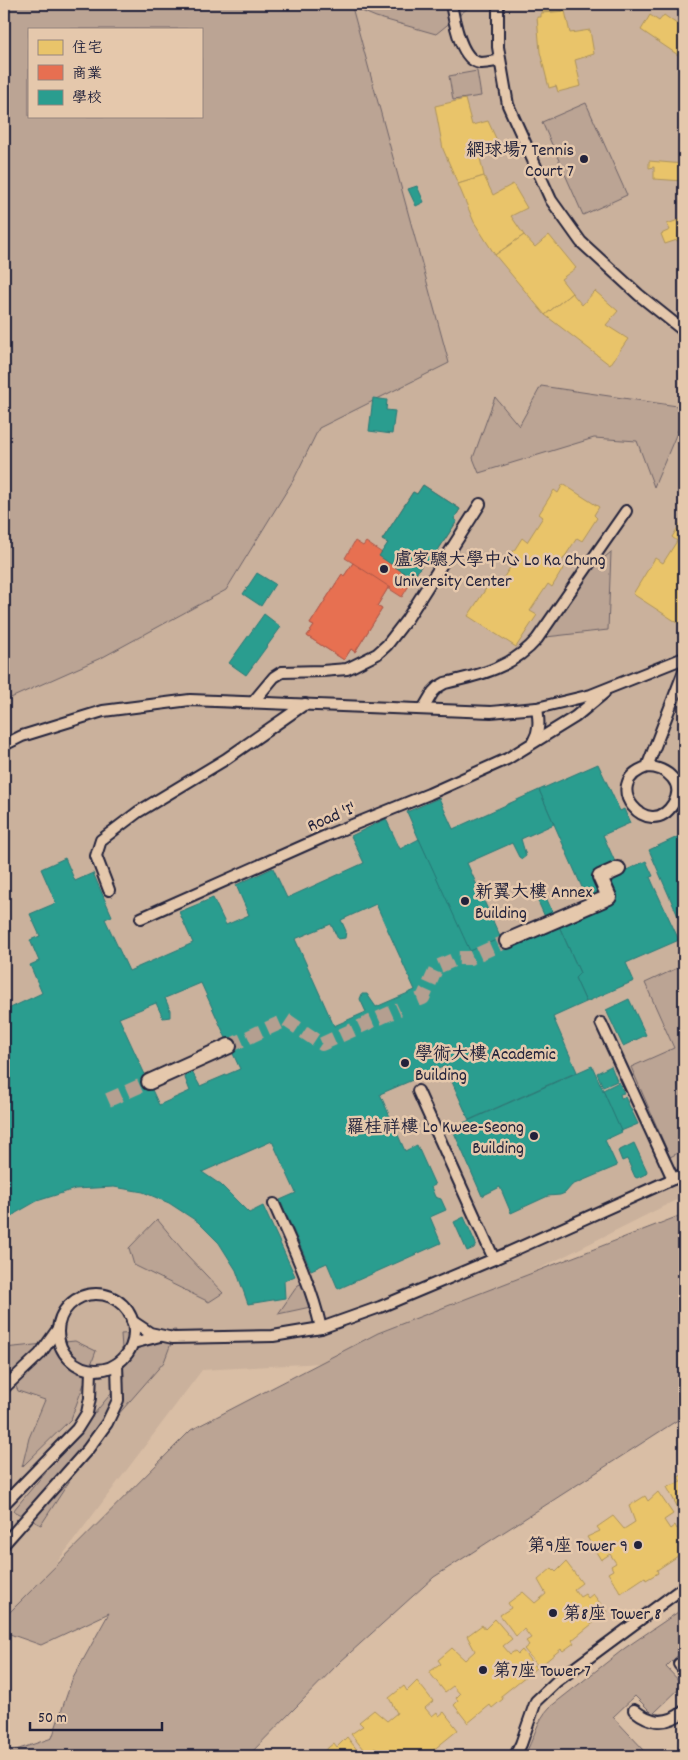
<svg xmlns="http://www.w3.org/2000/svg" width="688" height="1760" viewBox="0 0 688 1760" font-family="Dekko,'LXGW WenKai TC',sans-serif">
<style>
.built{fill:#cab19c;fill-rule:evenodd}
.green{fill:#bba494;stroke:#6e6368;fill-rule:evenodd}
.homes{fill:#e9c46a;stroke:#ad935c}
.shops{fill:#e76f51;stroke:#ac584a}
.schools{fill:#2a9d8f;stroke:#287876;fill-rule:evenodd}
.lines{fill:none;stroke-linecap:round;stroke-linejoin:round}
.pedestrian-tunnel{stroke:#b49f90;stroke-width:14;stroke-dasharray:14 7;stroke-linecap:butt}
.service-casing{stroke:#22223b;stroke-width:14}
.pedestrian-casing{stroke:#22223b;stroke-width:18}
.service{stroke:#e5c8ac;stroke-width:10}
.pedestrian{stroke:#e5c8ac;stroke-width:14}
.poi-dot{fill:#22223b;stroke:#e5c8ac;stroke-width:2}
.labels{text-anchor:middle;stroke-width:5;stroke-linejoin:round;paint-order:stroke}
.poi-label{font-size:18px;fill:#22223b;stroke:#e5c8ac;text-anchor:start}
.street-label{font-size:18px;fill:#22223b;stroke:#e5c8ac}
</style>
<rect width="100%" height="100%" fill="#d9bea5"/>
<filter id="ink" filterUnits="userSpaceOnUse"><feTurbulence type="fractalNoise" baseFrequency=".02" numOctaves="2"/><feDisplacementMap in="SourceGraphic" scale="10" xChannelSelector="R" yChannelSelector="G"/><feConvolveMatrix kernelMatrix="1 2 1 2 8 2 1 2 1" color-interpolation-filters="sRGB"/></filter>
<g filter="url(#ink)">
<path class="built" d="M4,4H684V1196L356,1361L202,1370L4,1633ZM29,29H201V116H29Z"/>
<g class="green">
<path d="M4,4H466L468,8L436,34L376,17L352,7L449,363L319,428L294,479L226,590L103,657L4,701ZM29,29H201V116H29Z"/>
<path d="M477,71L481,96L453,100L449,76Z"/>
<path d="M586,103L627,195L583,215L542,122Z"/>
<path d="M541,386L684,407V416L654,487L637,441L594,438L479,473L473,458L495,397L519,426Z"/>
<path d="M611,552L608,630L546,637L541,629L561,594Z"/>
<path d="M684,965V1150L670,1157L631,1067L674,1048L645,983Z"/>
<path d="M684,1214V1416L434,1577L340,1662L248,1756H4V1754L52,1738L72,1680L109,1613L41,1645L4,1632V1618L191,1430L378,1333Z"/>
<path d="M157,1219L186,1254L223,1293L209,1302L134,1265L129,1248Z"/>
<path d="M309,1281L315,1306L278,1314L298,1285Z"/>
<path d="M176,1330L164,1362L96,1440L41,1525L13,1511L124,1378L121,1334Z"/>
<path d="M75,1341L96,1351L71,1419L22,1467L29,1438L45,1400L18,1391L4,1359V1348Z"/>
<path d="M684,1608V1657L680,1653L666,1667L683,1685L653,1714L635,1696L613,1717L644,1750L632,1756H524C534,1740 536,1721 550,1707L625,1648Z"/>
</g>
<g class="homes">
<path d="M535,4H565V11L542,12L540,6L535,7Z"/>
<path d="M565,11L570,33L590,30L594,54L575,60L581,86L558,92L556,86L549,88L540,52L537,17H541V13Z"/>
<path d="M650,15L659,21L664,15L684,29V59L641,30Z"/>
<path d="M465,99L472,125L488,121L500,147L480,158L484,176L458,184L443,149L435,106Z"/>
<path d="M649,161L684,164V181L654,179V167L649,168Z"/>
<path d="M484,176L493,195L513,184L527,208L511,216L524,235L495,255L474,222L458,184Z"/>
<path d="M684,218V243L680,245L677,240L665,244L661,234L670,230L667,224Z"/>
<path d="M524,235L535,247L549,235L576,268L561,279L572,293L545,315L495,255Z"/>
<path d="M595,291L618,311L606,325L628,339L610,365L545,315L572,293L582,305Z"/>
<path d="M563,484L599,507L594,515L597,518L582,541L577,538L560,564L564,567L552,587L548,584L530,611L537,615L516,647L468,616L491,581L498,586L513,563L508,560L522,538L527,542L543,517L539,514L554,490L558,493Z"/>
<path d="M684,518V621L681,625L633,594L655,558L663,563L677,541L672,537Z"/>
<path d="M684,1474V1508L679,1510L667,1487L681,1482L678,1477Z"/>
<path d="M658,1492L673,1514L664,1520L670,1529L675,1525L677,1529L682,1526L684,1529V1552L657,1570L658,1573L646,1580L645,1577L621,1593L608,1573L613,1570L611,1566L616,1563L610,1554L601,1560L587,1537L600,1531L597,1527L613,1516L624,1529L635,1522L629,1506L645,1496L648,1501Z"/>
<path d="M566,1562L582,1583L574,1589L580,1597L585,1594L588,1598L593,1594L607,1612L572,1640L574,1643L563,1651L561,1649L539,1667L524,1649L529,1645L526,1641L531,1638L524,1629L516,1636L500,1615L511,1608L508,1603L523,1592L535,1603L546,1594L538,1580L552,1568L556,1572Z"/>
<path d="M495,1619L512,1639L503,1646L510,1654L515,1651L518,1654L522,1650L536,1668L501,1696L503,1699L492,1708L490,1705L468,1723L454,1705L458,1701L456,1698L460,1694L453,1686L445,1692L429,1672L441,1664L438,1660L452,1648L465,1660L475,1651L467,1636L482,1625L485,1629Z"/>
<path d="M417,1681L433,1701L425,1708L432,1716L437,1712L439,1716L444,1712L458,1730L426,1756H382L375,1748L367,1754L351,1734L363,1726L359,1722L374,1710L387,1721L397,1713L389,1698L404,1686L407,1691Z"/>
<path d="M347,1737L362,1756H319V1755L334,1743L337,1747Z"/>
</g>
<g class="shops">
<path d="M423,485L460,509L454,519L457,521L429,564L424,561L402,597L388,588L377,606L382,609L355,652L351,649L344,660L307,636L314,626L310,624L342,574L344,576L353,563L345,558L355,541L363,546L366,542L382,553L388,543L382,540L413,492L417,494Z"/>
<path d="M353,563L391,588H388L377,606L382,609L355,652L351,649L344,660L307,636L314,626L310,624L342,574L344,576Z"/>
</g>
<g class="schools">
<path d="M417,186L424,202L416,206L408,189Z"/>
<path d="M373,398L387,400L386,410L395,411L392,434L369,431Z"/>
<path d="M423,485L460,509L454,519L457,521L429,564L424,561L413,579L379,556L388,543L382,540L413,492L417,494Z"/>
<path d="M257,573L275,584L261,606L243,594Z"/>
<path d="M264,614L281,627L246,675L229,663Z"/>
<path d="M598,764L620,811L624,809L630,823L603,835L620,873L646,861L653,876L650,877L653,884L679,940L626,963L634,981L586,1002L575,978L580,973L554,915L588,901L539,790Z"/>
<path d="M539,790L554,824L521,839L526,856L522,859L519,857L512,843L467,863L501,939L469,953L407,812L439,798L453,829Z"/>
<path d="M386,819L400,849L419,839L470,951L546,919L536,897L538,890H541L544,893L580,973L575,978L586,1002L553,1017L577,1072L469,1120L445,1066L380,1094L405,1151L417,1145L435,1185L431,1187L435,1197L441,1199L446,1210L430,1217L441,1243L338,1289L327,1263L311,1270L280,1200L296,1193L272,1141L202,1172L221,1185L249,1213L263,1206L295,1276L284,1281L285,1298L248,1304L236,1270L219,1243L198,1222L169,1203L143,1192L114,1187L75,1189L37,1201L16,1213L4,1223V1011L42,993L30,965L39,961L30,940L40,936L30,914L56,903L41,869L65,858L75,881L93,873L112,916L105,919L129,971L193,943L179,912L213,898L226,925L249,915L236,885L273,868L287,898L364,863L351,836ZM376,904L415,990L376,1007L367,994H362L360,999L366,1012L334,1026L295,939L331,924L338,939L345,938L346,931L341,920ZM201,983L240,1069L200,1086L192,1072L187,1073L185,1078L190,1091L159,1105L119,1018L156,1003L163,1018L170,1017V1010L165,998Z"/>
<path d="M684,834V930L649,850Z"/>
<path d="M629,999L646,1035L623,1046L606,1010Z"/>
<path d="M592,1066L622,1132L605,1140L617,1166L572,1185L565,1193L560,1195L548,1196L511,1213L500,1187L482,1196L452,1128Z"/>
<path d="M611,1066L617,1081L603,1087L597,1073Z"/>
<path d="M619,1082L624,1093L620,1094L621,1098L625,1097L638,1124L621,1131L603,1090Z"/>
<path d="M634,1143L647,1171L646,1174L637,1178L635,1177L627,1159L622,1161L618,1151Z"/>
<path d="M464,1217L476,1244L474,1248L467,1251L454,1222Z"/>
</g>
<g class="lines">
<g class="pedestrian-tunnel">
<path d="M418,1000L423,998L437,967L458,958H470L507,941"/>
<path d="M229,1046L286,1020L322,1044L399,1009"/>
<path d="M108,1100L149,1082"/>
</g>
<defs>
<g id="service">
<path d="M451,4C454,19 460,60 480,63C486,63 494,61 500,61"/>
<path d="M498,4V47L508,105L551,200L581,242L639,295L684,331"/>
<path d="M254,701L274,677L282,672L322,671L347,669L377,654L387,645L407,619L480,504"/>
<path d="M423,709L433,692L438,687L445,683C481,675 513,667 537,639L626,511"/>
<path d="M533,742C540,730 539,721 537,708"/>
<path d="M4,745L22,736L103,711L190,700L491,712L537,708L591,695L684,658"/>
<path d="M647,767C667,767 686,784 673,804C649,843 598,783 647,767L684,671"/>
<path d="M109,890L96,856L101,840L138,812L226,759L305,704"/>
<path d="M141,918L328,835L429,794L507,759L575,717L604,693"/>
<path d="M601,1023L673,1179"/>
<path d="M418,1091L494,1259"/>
<path d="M274,1204C292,1245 311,1284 321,1328"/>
<circle cx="96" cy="1332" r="38"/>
<path d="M132,1321L150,1333L173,1338L273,1336L321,1328L380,1307L494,1259L684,1174"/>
<path d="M133,1343L160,1336"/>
<path d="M4,1388L40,1354L57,1330"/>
<path d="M4,1504L77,1429L87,1413L90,1398L91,1371"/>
<path d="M4,1544L88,1449L107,1423L118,1400L117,1364"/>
<path d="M679,1664L684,1670"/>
<path d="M634,1710C650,1723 667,1726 684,1711"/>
<path d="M515,1756L521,1744L536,1701L557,1681L684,1587"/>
</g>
<g id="pedestrian">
<path d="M507,941L609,897L600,877L618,869"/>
<path d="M149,1082L229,1046"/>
</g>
</defs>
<use href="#service" class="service-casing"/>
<use href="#pedestrian" class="pedestrian-casing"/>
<use href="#service" class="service"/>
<use href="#pedestrian" class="pedestrian"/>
</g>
</g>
<g class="poi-dot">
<circle cx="584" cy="159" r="5"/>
<circle cx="384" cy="569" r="5"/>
<circle cx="465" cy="901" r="5"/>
<circle cx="405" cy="1063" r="5"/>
<circle cx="534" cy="1136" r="5"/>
<circle cx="638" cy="1545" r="5"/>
<circle cx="553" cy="1613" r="5"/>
<circle cx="483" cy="1670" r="5"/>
</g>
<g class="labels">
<g class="poi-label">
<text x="574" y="155" text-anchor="end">網球場7 Tennis<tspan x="574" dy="21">Court 7</tspan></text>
<text x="394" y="565">盧家驄大學中心 Lo Ka Chung<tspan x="394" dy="21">University Center</tspan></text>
<text x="475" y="897">新翼大樓 Annex<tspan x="475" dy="21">Building</tspan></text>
<text x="415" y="1059">學術大樓 Academic<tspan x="415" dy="21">Building</tspan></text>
<text x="524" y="1132" text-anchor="end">羅桂祥樓 Lo Kwee-Seong<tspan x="524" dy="21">Building</tspan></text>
<text x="628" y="1551" text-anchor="end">第9座 Tower 9</text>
<text x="563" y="1619">第8座 Tower 8</text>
<text x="493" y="1676">第7座 Tower 7</text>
</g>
<g class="street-label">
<text transform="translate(331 816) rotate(-23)" y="6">Road 'I'</text>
</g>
</g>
<rect width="688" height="1760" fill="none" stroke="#e5c8ac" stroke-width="20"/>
<rect x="10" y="10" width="668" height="1740" fill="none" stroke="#22223b" stroke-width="2" filter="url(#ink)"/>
<rect x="28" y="28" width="175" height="90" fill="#e5c8ac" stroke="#97867f"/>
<rect x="38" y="40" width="25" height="15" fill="#e9c46a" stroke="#97867f"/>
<text x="72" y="52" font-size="15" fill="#22223b">住宅</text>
<rect x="38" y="65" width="25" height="15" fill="#e76f51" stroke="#97867f"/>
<text x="72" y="78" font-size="15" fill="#22223b">商業</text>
<rect x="38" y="90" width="25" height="15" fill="#2a9d8f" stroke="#97867f"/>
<text x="72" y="102" font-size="15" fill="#22223b">學校</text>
<path d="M30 1722v8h132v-8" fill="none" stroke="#22223b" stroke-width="2.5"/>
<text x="38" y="1722" font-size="15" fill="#22223b" stroke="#e5c8ac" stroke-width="4" paint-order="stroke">50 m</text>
</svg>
